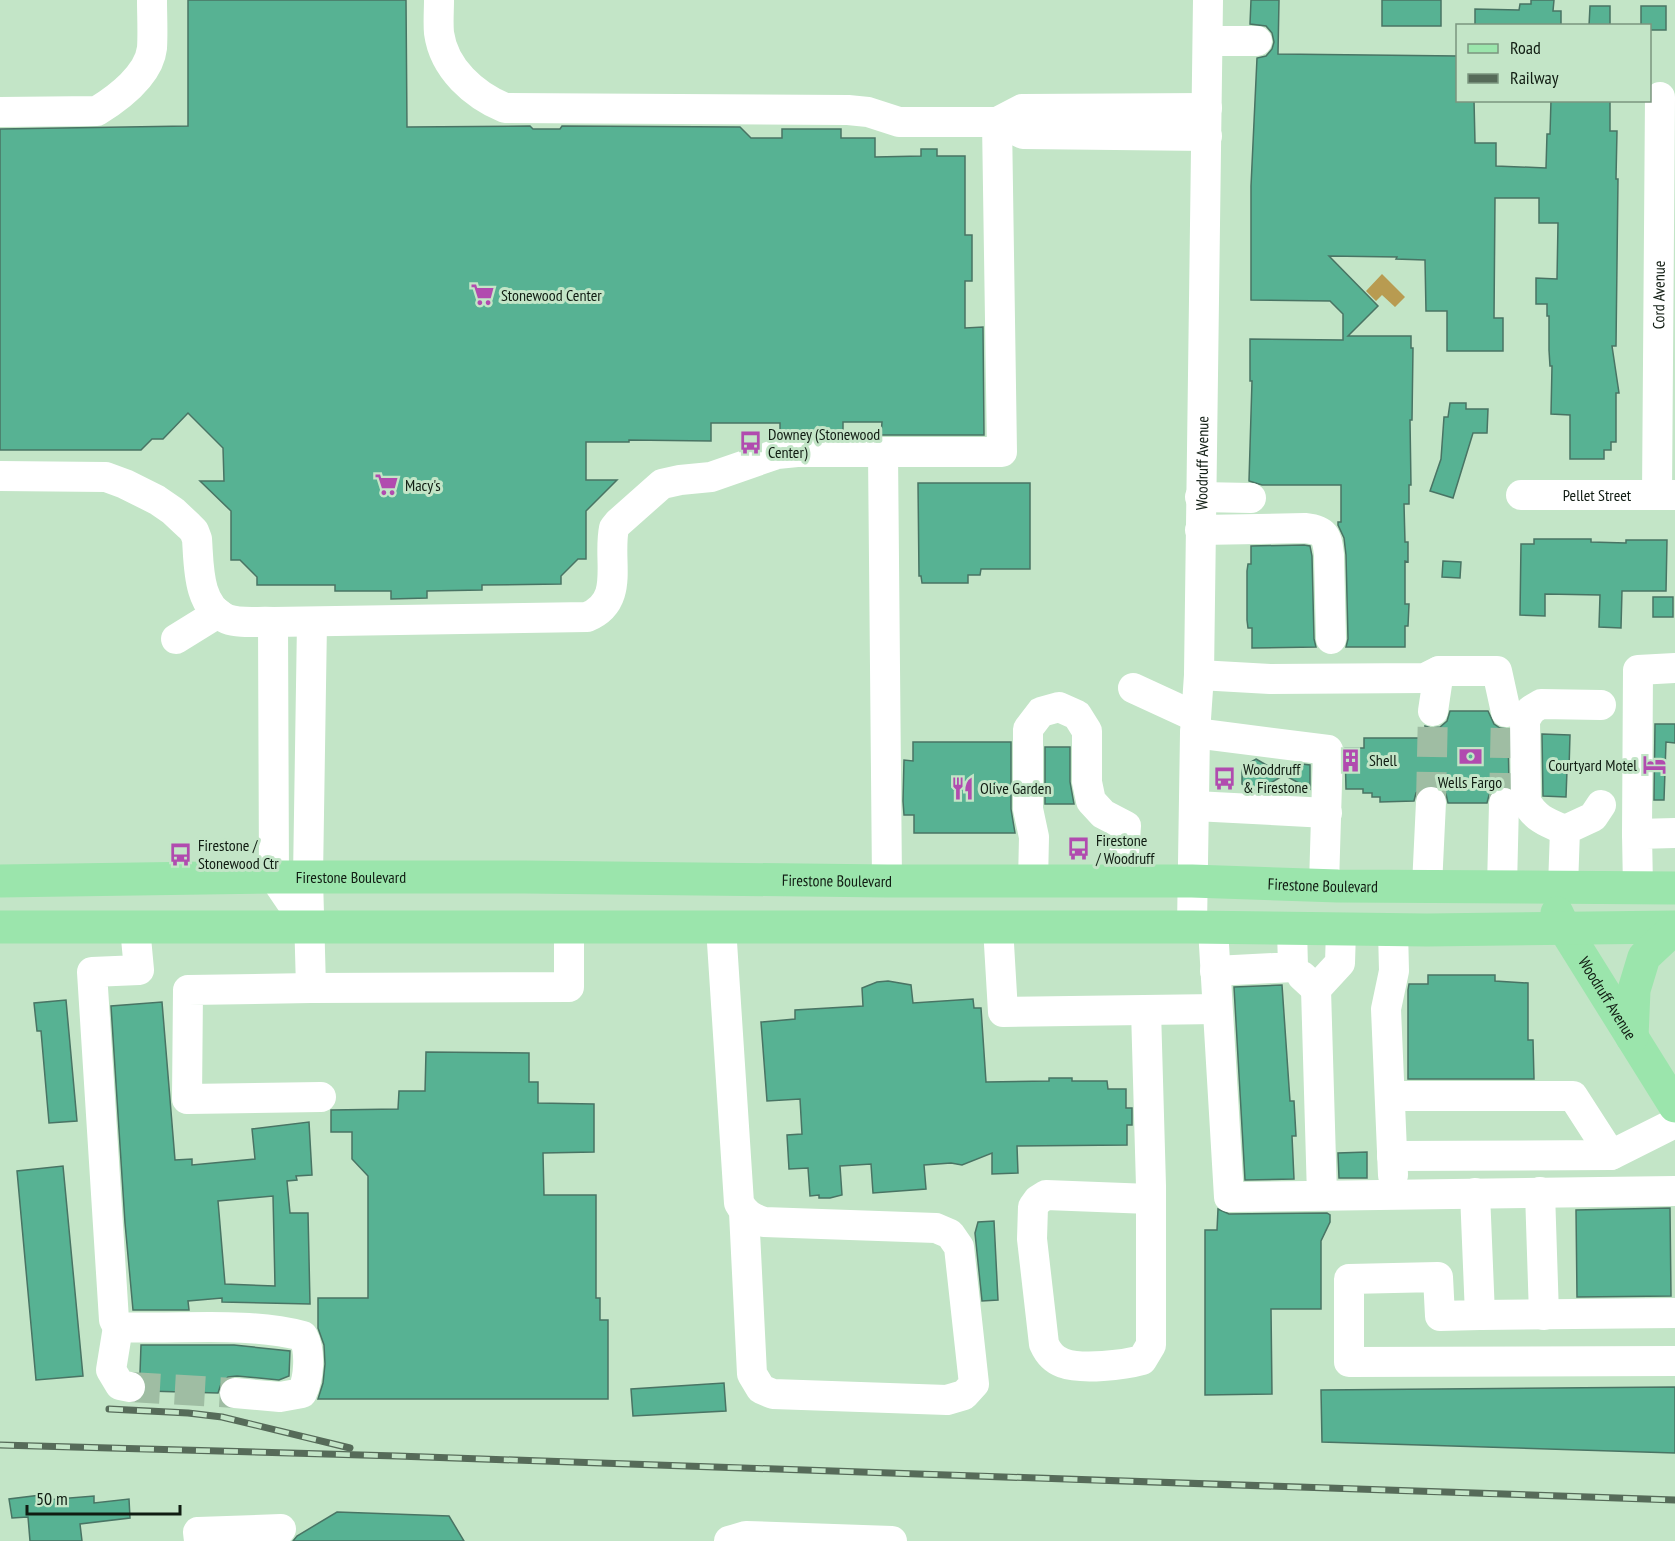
<svg xmlns="http://www.w3.org/2000/svg" width="1675" height="1541" viewBox="0 0 1675 1541" font-family="'PT Sans Narrow',sans-serif">
<style>
.water{fill:#b89b51}
.building{fill:#57b293;stroke:#497464;stroke-width:1.5;fill-rule:evenodd}
.lines{fill:none;stroke-linecap:round;stroke-linejoin:round}
.minor-tunnel{stroke:#9fbda3;stroke-width:30;stroke-dasharray:30 15;stroke-linecap:butt}
.minor{stroke:#fff;stroke-width:30}
.major{stroke:#9be5ac;stroke-width:33}
.rail-casing{stroke:#566b59;stroke-width:7}
.rail{stroke:#c3e5c7;stroke-width:4.5;stroke-dasharray:14;stroke-linecap:butt}
.labels{text-anchor:middle;stroke-width:6;stroke-linejoin:round;paint-order:stroke}
.poi-label{font-size:16px;fill:#101c12;stroke:#c3e5c7;text-anchor:start}
.street-label{font-size:16px;fill:#101c12;stroke:#c3e5c7}
</style>
<rect width="100%" height="100%" fill="#c3e5c7"/>
<path class="water" d="M1382,274L1405,297L1395,307L1382,295L1376,301L1366,291Z"/>
<g class="building">
<path d="M188,0H406L407,127L530,126L533,129H560L562,126L740,127L751,138H782V129H841V138H875V157L921,156V149H937V156H965V235H972V281H965V328L983,327L984,435H881L882,422H843V435H780V423H711V441L629,440V442H586V480H617L586,511V559H578L561,576V584L482,585V590L427,591V598L391,599V591H335V585H257V577L240,560H231V511L200,481H224L223,448L188,413L163,439H152L141,450H0V129L188,126Z"/>
<path d="M1251,0H1279L1278,54L1458,56V100H1474L1475,143H1496V166L1546,168L1547,134H1550L1551,100H1610V131H1617L1616,179H1618L1616,346H1612L1619,393H1616V442H1611V450H1604V459H1570V415L1551,414L1552,366H1550L1549,350V316H1547V304H1536V278L1557,279L1558,223H1539V198H1495L1494,318H1503V351H1447V311H1426L1425,260L1396,259L1397,257L1329,256L1378,306L1348,336H1411V348H1413L1412,420H1410L1411,485H1409V504H1404L1405,542H1408V562L1405,561V604H1409L1408,626H1405V647H1346L1348,639L1346,555L1344,538L1338,525V522H1341V485H1262L1249,481L1252,381H1250V339L1343,340V314L1330,301L1251,300V186L1257,58L1266,56L1272,49L1274,42L1272,33L1266,26L1250,24Z"/>
<rect x="1382" y="0" width="59" height="26"/>
<path d="M1531,0H1554L1553,11H1561V26H1475V9L1519,10L1520,4H1531Z"/>
<path d="M1590,6H1610V26H1589Z"/>
<path d="M1641,6H1666V30H1650V26H1641Z"/>
<path d="M1450,403H1466V409H1488L1487,433H1473L1453,498L1430,491L1441,459L1444,417H1448Z"/>
<path d="M918,483H1030V569H981L980,575H968V583H922L921,576H919Z"/>
<path d="M1534,539H1591V542L1626,543V540H1667L1666,591H1622L1621,628L1599,627L1600,595L1545,594V616L1520,615L1521,544H1534Z"/>
<path d="M1304,545L1310,546L1312,556L1314,639L1316,647L1252,648V628H1248L1247,620V571L1248,564H1251V546Z"/>
<path d="M1443,561L1461,562L1460,578L1442,577Z"/>
<rect x="1653" y="597" width="20" height="20"/>
<path d="M1450,711H1488L1494,724L1500,728L1508,729L1509,787L1504,786L1495,788L1489,795L1487,803H1448L1446,794L1441,788L1432,785L1423,787L1416,793L1414,801L1380,802V797H1372V793H1363V789H1346L1345,748H1364V738H1425V726L1431,728L1440,727L1447,721Z"/>
<path d="M1655,724H1675V743L1666,742L1664,800H1654Z"/>
<path d="M1542,734L1570,735L1569,770H1567L1566,797L1543,796Z"/>
<path d="M913,742H1011V809L1015,833H914V815H904L903,801L904,760L913,761Z"/>
<path d="M1045,747H1070V782L1074,804H1045Z"/>
<path d="M1256,759L1284,775L1257,791L1242,784V767Z"/>
<path d="M1302,764L1310,765V789L1284,775Z"/>
<path d="M1428,975H1495V981L1528,983V1040H1533L1534,1079H1408V990L1409,984H1428Z"/>
<path d="M888,981L911,985L913,1003L973,999L974,1008H981L986,1082L1049,1081V1078H1072V1081H1107L1108,1089H1126V1108H1132V1125H1127V1145L1017,1146L1018,1173L992,1174V1153L962,1165L951,1163L924,1165L926,1189L873,1193L871,1164L840,1166L842,1195L830,1198H819V1195L810,1196L808,1168L789,1169L787,1135L802,1134L800,1099L767,1101L761,1022L795,1019V1010L863,1006L862,988L877,982Z"/>
<path d="M1282,985L1290,1101H1294L1296,1136H1292L1294,1179L1245,1180L1234,987Z"/>
<path d="M66,1000L77,1121L49,1123L41,1031H37L34,1003Z"/>
<path d="M162,1002L175,1160L192,1159V1165L255,1159L252,1129L309,1122L312,1175L296,1176L297,1180L287,1181L290,1213H308L310,1304L222,1302V1298L188,1301L189,1310H133L125,1223L111,1006ZM273,1196L275,1286L225,1284L218,1201Z"/>
<path d="M426,1052L529,1053V1082H538V1103L594,1104V1152L543,1153L544,1195H596V1298H600V1320H608V1399H318L323,1383L325,1364L324,1345L318,1328V1298H368V1176L352,1159V1132H331V1110L398,1109L399,1091H425Z"/>
<path d="M1367,1152V1178H1339L1338,1153Z"/>
<path d="M63,1166L83,1376L36,1380L17,1171Z"/>
<path d="M1670,1208L1671,1296L1577,1297L1576,1210Z"/>
<path d="M1218,1209L1229,1214L1327,1213L1330,1215V1222L1321,1241V1309H1271L1272,1394L1205,1395V1230H1217Z"/>
<path d="M994,1221L998,1300L982,1301L975,1233L978,1222Z"/>
<path d="M141,1345H234L290,1351L289,1376L279,1380L237,1376L228,1377L221,1384L218,1393L147,1391L146,1381L140,1373Z"/>
<path d="M724,1383L726,1411L633,1416L631,1389Z"/>
<path d="M1675,1387V1453L1322,1442L1321,1390Z"/>
<path d="M41,1495H45V1500L94,1496V1503L129,1499L130,1518L80,1524L82,1541H30L28,1517L12,1518L9,1499Z"/>
<path d="M337,1512L449,1516L464,1541H293L297,1536Z"/>
</g>
<g class="lines">
<g class="minor-tunnel">
<path d="M1431,802L1433,711"/>
<path d="M1504,803L1506,712"/>
<path d="M130,1387L235,1393"/>
</g>
<g class="minor">
<path d="M439,0C439,11 438,22 439,33C444,69 474,95 505,108L848,110L868,112L899,122H997L1022,109L1207,108"/>
<path d="M1208,41H1257"/>
<path d="M0,112L97,111C118,98 149,75 152,48C153,32 152,16 152,0"/>
<path d="M997,122L1023,134L1207,136"/>
<path d="M883,452L887,881"/>
<path d="M0,476L106,477L125,484L157,500L173,511L189,526L194,531L197,539C199,565 197,607 227,619C240,624 259,621 273,622L587,617C626,601 607,561 614,528L618,523L662,484L680,480L711,477L777,454L797,452H1002L997,122"/>
<path id="s1" d="M1521,495H1675"/>
<path id="s2" d="M1657,495L1660,97"/>
<path d="M1200,497L1251,498"/>
<path d="M1200,530L1305,528C1325,530 1327,536 1329,555L1331,639"/>
<path d="M273,622L274,877L308,927"/>
<path d="M312,622L308,878L311,988L569,987V926"/>
<path d="M176,639L218,613"/>
<path d="M1199,675L1270,679L1425,678L1439,671H1497L1506,712"/>
<path d="M1133,688L1196,717"/>
<path d="M1433,711L1439,671"/>
<path d="M1195,733L1328,750L1324,885"/>
<path d="M1195,806L1327,813"/>
<path d="M1565,830C1548,823 1534,818 1526,801L1525,720L1531,710L1541,704L1601,705"/>
<path d="M1637,834L1638,670L1675,668"/>
<path d="M1033,882L1034,837L1028,809V729L1041,712L1059,707L1077,715L1087,731V782L1091,801L1103,814L1126,826L1122,881"/>
<path d="M1427,886L1431,802"/>
<path d="M1502,887L1504,803"/>
<path d="M1563,887L1565,830L1593,817L1601,805"/>
<path d="M1638,888L1637,834L1675,833"/>
<path d="M135,927L139,970L92,972L114,1320L118,1327C180,1330 243,1321 303,1336C311,1351 309,1378 302,1393L280,1397L235,1393"/>
<path d="M721,927L739,1203C745,1214 752,1218 764,1222L936,1228L950,1234L959,1247L974,1384L964,1395L947,1400L773,1394L761,1389L752,1374L744,1212"/>
<path d="M998,927L1003,1012L1217,1009"/>
<path id="s3" d="M1192,927L1195,733L1199,675L1208,0"/>
<path d="M1213,928L1229,1197L1675,1191"/>
<path d="M1393,930L1394,971L1386,1009L1393,1175"/>
<path d="M1215,971L1293,967L1292,929"/>
<path d="M1302,976L1316,989L1340,963L1341,930"/>
<path d="M311,988L188,990L187,1099L321,1097"/>
<path d="M1316,989L1322,1195"/>
<path d="M1146,1010L1151,1186V1345L1142,1360C1124,1365 1082,1370 1063,1363C1054,1360 1048,1353 1044,1344L1032,1239L1033,1207L1038,1200L1046,1195L1150,1199"/>
<path d="M1390,1096H1573L1611,1155"/>
<path d="M1392,1156L1611,1155L1675,1123"/>
<path d="M1540,1192L1544,1315"/>
<path d="M1475,1193L1480,1315L1440,1316L1438,1277L1349,1279V1362L1675,1361"/>
<path d="M1480,1315L1675,1313"/>
<path d="M118,1327L111,1370L120,1385L130,1387"/>
<path d="M199,1541L198,1532L281,1529"/>
<path d="M729,1541L746,1536L892,1541"/>
</g>
<g class="major">
<path id="s4" d="M0,881L274,877H524L887,881H1192L1338,886L1675,888"/>
<path id="s5" d="M1557,913L1564,928L1675,1106"/>
<path d="M0,927H1192L1427,930L1675,927"/>
<path d="M1632,1037L1634,990L1644,957L1675,928"/>
</g>
<defs>
<g id="rail">
<path d="M109,1409L188,1413L222,1417L350,1448"/>
<path d="M0,1445L397,1456L1675,1500"/>
</g>
</defs>
<use href="#rail" class="rail-casing"/>
<use href="#rail" class="rail"/>
</g>
<defs>
<symbol id="supermarket-bare" viewBox="-9 -9 18 18"><path d="M-6-5.5h2.5l.6 2H6L4.5 2H-2.5L-4.4-4H-6ZM-1.5 3.2a1.3 1.3 0 1 0 .1 0ZM3 3.2a1.3 1.3 0 1 0 .1 0Z" fill="#b14baf" stroke="#c3e5c7" stroke-width="2.5" paint-order="stroke"/></symbol>
<symbol id="bus-bare" viewBox="-9 -9 18 18"><path d="M-5-6H5V4H4V6H2V4H-2V6H-4V4H-5ZM-3.5-4V0h7V-4ZM-3.5 1.2v1.5H-2V1.2ZM2 1.2v1.5H3.5V1.2Z" fill="#b14baf" stroke="#c3e5c7" stroke-width="2.5" paint-order="stroke"/></symbol>
<symbol id="bank-bare" viewBox="-9 -9 18 18"><path d="M-6-4H6V4H-6ZM0-2.3a2.3 2.3 0 1 0 0 4.6a2.3 2.3 0 1 0 0-4.6Z" fill="#b14baf" stroke="#c3e5c7" stroke-width="2.5" paint-order="stroke"/></symbol>
<symbol id="building-bare" viewBox="-9 -9 18 18"><path d="M-4-6H4V6H1V3H-1V6H-4ZM-2.5-4.3h1.7v1.8h-1.7ZM.8-4.3h1.7v1.8H.8ZM-2.5-1h1.7V.8h-1.7ZM.8-1h1.7V.8H.8Z" fill="#b14baf" stroke="#c3e5c7" stroke-width="2.5" paint-order="stroke"/></symbol>
<symbol id="hotel-bare" viewBox="-9 -9 18 18"><path d="M-6-4.5h1.5V1H6V5H4.5V3h-9V5H-6ZM-4 0a1.8 1.8 0 1 1 3.6 0ZM.5 0V-2.5h3Q6-2.5 6 0Z" fill="#b14baf" stroke="#c3e5c7" stroke-width="2.5" paint-order="stroke"/></symbol>
<symbol id="restaurant-bare" viewBox="-9 -9 18 18"><path d="M-5-6h1v4h1v-4h1v4h1v-4h1v5L-1.5 .5V6h-2V.5L-5-1ZM5-6V6H3V1.5H1.5Q1.5-4 5-6Z" fill="#b14baf" stroke="#c3e5c7" stroke-width="2.5" paint-order="stroke"/></symbol>
</defs>
<g fill-rule="evenodd">
<use href="#supermarket-bare" x="466" y="278" width="33" height="33"/>
<use href="#bus-bare" x="734" y="426" width="33" height="33"/>
<use href="#supermarket-bare" x="370" y="468" width="33" height="33"/>
<use href="#bank-bare" x="1454" y="740" width="33" height="33"/>
<use href="#building-bare" x="1334" y="744" width="33" height="33"/>
<use href="#hotel-bare" x="1638" y="748" width="33" height="33"/>
<use href="#bus-bare" x="1208" y="762" width="33" height="33"/>
<use href="#restaurant-bare" x="946" y="772" width="33" height="33"/>
<use href="#bus-bare" x="1062" y="832" width="33" height="33"/>
<use href="#bus-bare" x="164" y="838" width="33" height="33"/>
</g>
<g class="labels">
<g class="poi-label">
<text x="501" y="301">Stonewood Center</text>
<text x="768" y="440">Downey (Stonewood<tspan x="768" dy="18">Center)</tspan></text>
<text x="405" y="491">Macy's</text>
<text x="1369" y="766">Shell</text>
<text x="1637" y="771" text-anchor="end">Courtyard Motel</text>
<text x="1243" y="775">Wooddruff<tspan x="1243" dy="18">&amp; Firestone</tspan></text>
<text x="1470" y="788" text-anchor="middle">Wells Fargo</text>
<text x="980" y="794">Olive Garden</text>
<text x="1096" y="846">Firestone<tspan x="1096" dy="18">/ Woodruff</tspan></text>
<text x="198" y="851">Firestone /<tspan x="198" dy="18">Stonewood Ctr</tspan></text>
</g>
<g class="street-label">
<text dy="6" stroke="none"><textPath href="#s2" startOffset="200">Cord Avenue</textPath></text>
<text dy="6" stroke="none"><textPath href="#s3" startOffset="464">Woodruff Avenue</textPath></text>
<text dy="6" stroke="none"><textPath href="#s1" startOffset="76">Pellet Street</textPath></text>
<text dy="6" stroke="none"><textPath href="#s4" startOffset="351">Firestone Boulevard</textPath></text>
<text dy="6" stroke="none"><textPath href="#s4" startOffset="837">Firestone Boulevard</textPath></text>
<text dy="6" stroke="none"><textPath href="#s4" startOffset="1323">Firestone Boulevard</textPath></text>
<text dy="6" stroke="none"><textPath href="#s5" startOffset="99">Woodruff Avenue</textPath></text>
</g>
</g>
<rect x="1456" y="24" width="195" height="78" fill="#c3e5c7" stroke="#7b957f" stroke-width="1.5"/>
<rect x="1468" y="44" width="30" height="9" fill="#9be5ac" stroke="#7b957f" stroke-width="1.5"/>
<text x="1510" y="54" font-size="18" fill="#101c12">Road</text>
<rect x="1468" y="74" width="30" height="9" fill="#566b59" stroke="#7b957f" stroke-width="1.5"/>
<text x="1510" y="84" font-size="18" fill="#101c12">Railway</text>
<path d="M27 1505v9h153v-9" fill="none" stroke="#101c12" stroke-width="3"/>
<text x="36" y="1505" font-size="18" fill="#101c12" stroke="#c3e5c7" stroke-width="4.5" paint-order="stroke">50 m</text>
</svg>
